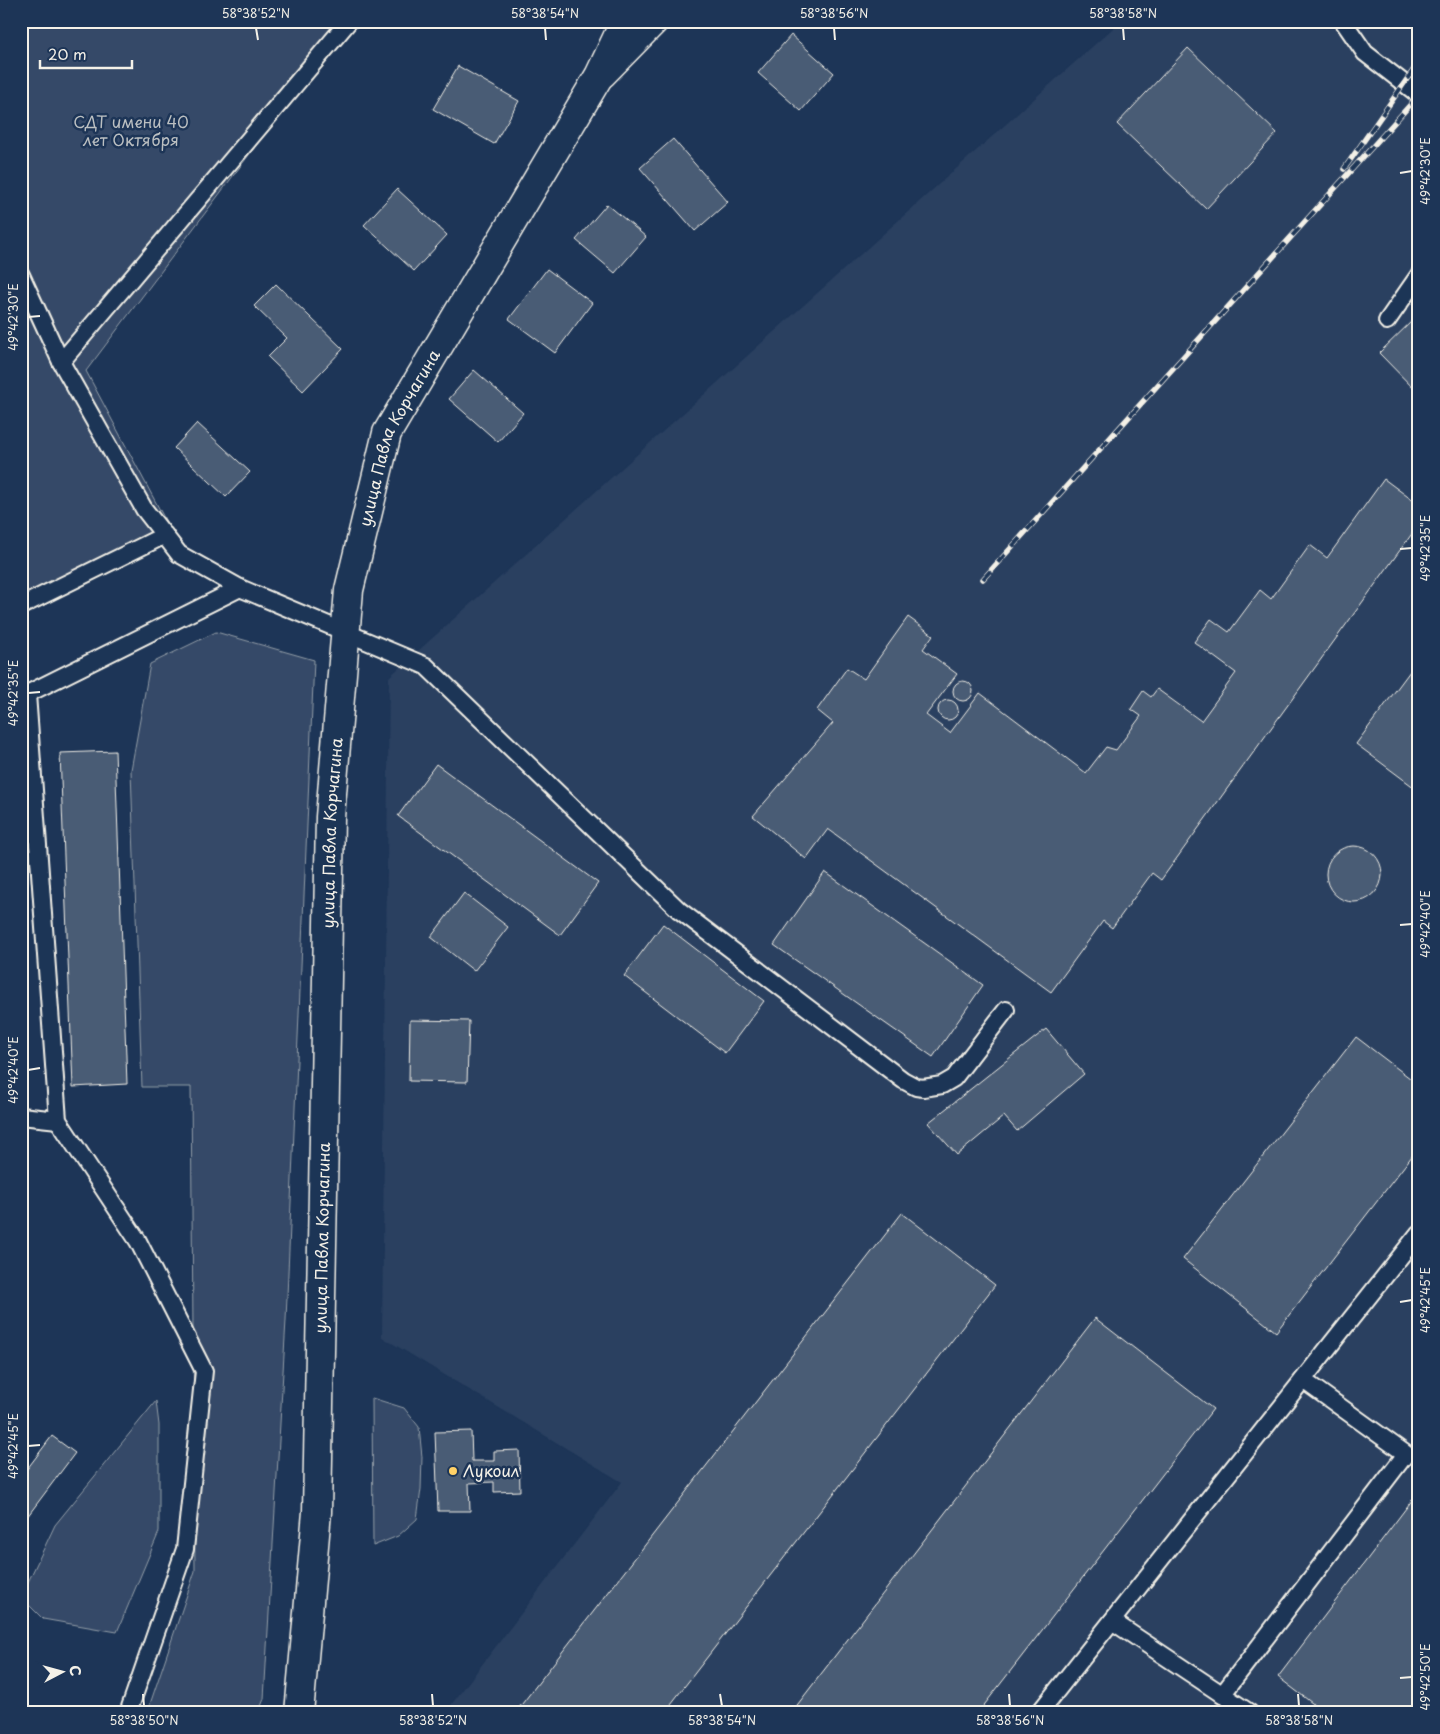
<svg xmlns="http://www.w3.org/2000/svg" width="1440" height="1734" viewBox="0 0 1440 1734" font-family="'Playpen Sans',sans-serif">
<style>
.built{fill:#2a4060}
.green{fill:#354a67;stroke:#949ea8}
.building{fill:#485b74;stroke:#f4f1e8}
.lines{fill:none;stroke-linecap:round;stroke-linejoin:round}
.service-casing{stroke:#f4f1e8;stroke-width:20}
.minor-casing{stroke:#f4f1e8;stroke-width:31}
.secondary-casing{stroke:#f4f1e8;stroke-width:31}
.service{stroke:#1d3557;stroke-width:16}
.minor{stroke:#1d3557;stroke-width:28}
.secondary{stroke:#1d3557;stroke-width:28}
.rail-casing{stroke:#f4f1e8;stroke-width:5.5}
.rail{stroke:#1d3557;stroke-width:4;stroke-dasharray:11;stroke-linecap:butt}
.ticks{fill:none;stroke:#f4f1e8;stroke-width:2}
.poi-dot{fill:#ffd166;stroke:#1d3557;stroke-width:2}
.labels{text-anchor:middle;stroke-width:5;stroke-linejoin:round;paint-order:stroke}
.park-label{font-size:16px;fill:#bbbfc1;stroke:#1d3557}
.street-label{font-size:16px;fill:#f4f1e8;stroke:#1d3557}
.poi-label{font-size:16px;fill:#f4f1e8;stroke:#1d3557;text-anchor:start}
.neatline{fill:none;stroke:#f4f1e8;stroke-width:2}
.ticks-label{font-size:12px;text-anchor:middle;fill:#f4f1e8}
</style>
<rect width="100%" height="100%" fill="#1d3557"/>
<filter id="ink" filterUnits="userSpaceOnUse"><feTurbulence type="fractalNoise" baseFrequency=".02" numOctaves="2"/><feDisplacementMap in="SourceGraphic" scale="10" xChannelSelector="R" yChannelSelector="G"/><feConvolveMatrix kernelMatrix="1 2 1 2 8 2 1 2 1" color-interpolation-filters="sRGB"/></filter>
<g filter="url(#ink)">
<path class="built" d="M1121,21H1419V1713H445L622,1482L382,1337L389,677Z"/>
<g class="green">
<path d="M21,21H350L86,371L170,529L21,603Z"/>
<path d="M216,632L314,660L286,1320L264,1699L258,1713H147L195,1571L191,1087H142L131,770L150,664Z"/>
<path d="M372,1398L404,1408L419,1427L422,1457L421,1489L417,1519L398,1536L373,1546Z"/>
<path d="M156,1401L159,1425V1532L117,1632L43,1619L21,1597L55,1525Z"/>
</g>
<g class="building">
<path d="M791,35L834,73L801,111L758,73Z"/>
<path d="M1188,48L1277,133L1206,209L1117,124Z"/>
<path d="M458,66L519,101L494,144L433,109Z"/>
<path d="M673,139L728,202L695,231L640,168Z"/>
<path d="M397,189L447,235L414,271L364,225Z"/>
<path d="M607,204L646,237L615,273L576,240Z"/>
<path d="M547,269L592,303L555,353L509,319Z"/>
<path d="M276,284L343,349L303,391L268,357L287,338L254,306Z"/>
<path d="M1415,318L1419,322V394L1379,353Z"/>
<path d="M474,370L523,413L498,442L449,399Z"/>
<path d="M197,423L250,472L226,497L174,448Z"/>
<path d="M1384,479L1419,505V524L1161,880L1152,873L1112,928L1103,921L1051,992L828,829L806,859L753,816L833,723L817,710L847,668L864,679L908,617L933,635L923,649L957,674L926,715L950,733L980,693L1086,773L1106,747L1116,750L1141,716L1131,709L1143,691L1151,697L1157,689L1201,721L1236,673L1194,642L1211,619L1229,632L1260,590L1271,599L1310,545L1327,558Z"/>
<path d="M1419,659V791L1356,744Z"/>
<circle cx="963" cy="691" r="10"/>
<circle cx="948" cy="710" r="10"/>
<path d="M115,751L127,1084L73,1087L60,753Z"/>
<path d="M436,764L598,883L560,935L398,816Z"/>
<circle cx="1354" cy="874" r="28"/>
<path d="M825,872L983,985L933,1057L774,945Z"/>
<path d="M464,893L508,927L474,971L431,937Z"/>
<path d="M663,924L764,1001L725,1053L624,976Z"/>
<path d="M410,1020L469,1021L467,1082L409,1081Z"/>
<path d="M1046,1029L1084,1074L1017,1131L1004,1116L957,1155L928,1123Z"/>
<path d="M1356,1037L1419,1085V1147L1276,1332L1183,1259Z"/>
<path d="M902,1213L995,1285L664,1713H515Z"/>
<path d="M1095,1318L1213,1409L978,1713H791Z"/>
<path d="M471,1431L472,1461H494V1451L519,1450L520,1491L494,1492V1482L469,1483L470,1511H438L435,1432Z"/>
<path d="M52,1436L75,1453L21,1525V1477Z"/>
<path d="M1419,1491V1713H1325L1278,1677Z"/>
</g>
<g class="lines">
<defs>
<g id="service">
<path d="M1343,21L1365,53L1419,95"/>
<path d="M21,275L61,362L144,509L179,554L240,588"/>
<path d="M1387,321L1419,275"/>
<path d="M61,362L349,21"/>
<path d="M21,606L165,535"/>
<path d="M27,694L240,588L426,666L679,910L903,1080L916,1087L923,1088L942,1085L954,1078L1006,1010"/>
<path d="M21,695L27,694L58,1120L138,1241L204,1371L185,1549L128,1713"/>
<path d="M21,1116L58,1120"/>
<path d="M1112,1621L1250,1713"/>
<path d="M1222,1695L1406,1454L1303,1380"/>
<path d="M1039,1713L1419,1233"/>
</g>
<path id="minor" d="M602,74L654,21"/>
<g id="secondary">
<path id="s1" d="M299,1713L317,1512L330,817L349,590L387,433L599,76L625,21"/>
</g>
</defs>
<use href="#service" class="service-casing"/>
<use href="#minor" class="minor-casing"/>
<use href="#secondary" class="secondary-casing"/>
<use href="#service" class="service"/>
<use href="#minor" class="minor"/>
<use href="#secondary" class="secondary"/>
<defs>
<g id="rail">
<path d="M1344,169L1419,62"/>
<path d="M983,579L1419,95"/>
</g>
</defs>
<use href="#rail" class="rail-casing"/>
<use href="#rail" class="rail"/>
</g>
</g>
<path class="ticks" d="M256,28L258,40M545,28L546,40M834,28L835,40M1123,28L1124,40M1400,173L1412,171M28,317L40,316M1400,549L1412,548M28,693L40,692M1400,925L1412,924M28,1070L40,1068M1400,1302L1412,1300M28,1446L40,1445M1400,1678L1412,1677M143,1694L144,1706M432,1694L433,1706M720,1694L722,1706M1009,1694L1010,1706M1298,1694L1299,1706"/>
<circle class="poi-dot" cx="453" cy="1471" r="5"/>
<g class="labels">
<g class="park-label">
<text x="131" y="128">СДТ имени 40<tspan x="131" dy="18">лет Октября</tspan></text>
</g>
<g class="street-label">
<text dy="6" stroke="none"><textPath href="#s1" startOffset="1286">улица Павла Корчагина</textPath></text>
<text dy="6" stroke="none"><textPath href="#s1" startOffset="881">улица Павла Корчагина</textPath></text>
<text dy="6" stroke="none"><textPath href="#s1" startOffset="476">улица Павла Корчагина</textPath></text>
</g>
<g class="poi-label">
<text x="463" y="1477">Лукоил</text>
</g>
</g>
<rect width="1440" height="1734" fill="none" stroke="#1d3557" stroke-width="55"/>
<g transform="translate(62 1672) rotate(84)" stroke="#1d3557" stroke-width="4" paint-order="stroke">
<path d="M0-4L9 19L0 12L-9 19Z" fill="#f4f1e8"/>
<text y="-8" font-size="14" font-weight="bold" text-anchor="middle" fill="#f4f1e8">С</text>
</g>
<path d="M40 60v8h92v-8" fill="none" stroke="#f4f1e8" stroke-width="2.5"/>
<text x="48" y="60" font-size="15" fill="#f4f1e8" stroke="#1d3557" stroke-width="4" paint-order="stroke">20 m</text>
<rect x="28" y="28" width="1384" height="1678" class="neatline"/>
<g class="ticks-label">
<text x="256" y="18">58°38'52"N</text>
<text x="545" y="18">58°38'54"N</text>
<text x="834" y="18">58°38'56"N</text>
<text x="1123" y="18">58°38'58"N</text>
<text transform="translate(1426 171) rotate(-90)" y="4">49°42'30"E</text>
<text transform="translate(14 317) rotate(-90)" y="4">49°42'30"E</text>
<text transform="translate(1426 548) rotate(-90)" y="4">49°42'35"E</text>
<text transform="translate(14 693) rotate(-90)" y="4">49°42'35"E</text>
<text transform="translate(1426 924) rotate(-90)" y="4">49°42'40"E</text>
<text transform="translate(14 1070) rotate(-90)" y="4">49°42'40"E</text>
<text transform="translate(1426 1300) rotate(-90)" y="4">49°42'45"E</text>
<text transform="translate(14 1446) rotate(-90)" y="4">49°42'45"E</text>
<text transform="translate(1426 1677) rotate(-90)" y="4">49°42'50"E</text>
<text x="144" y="1725">58°38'50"N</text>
<text x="433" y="1725">58°38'52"N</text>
<text x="722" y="1725">58°38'54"N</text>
<text x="1010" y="1725">58°38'56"N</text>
<text x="1299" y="1725">58°38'58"N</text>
</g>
</svg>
